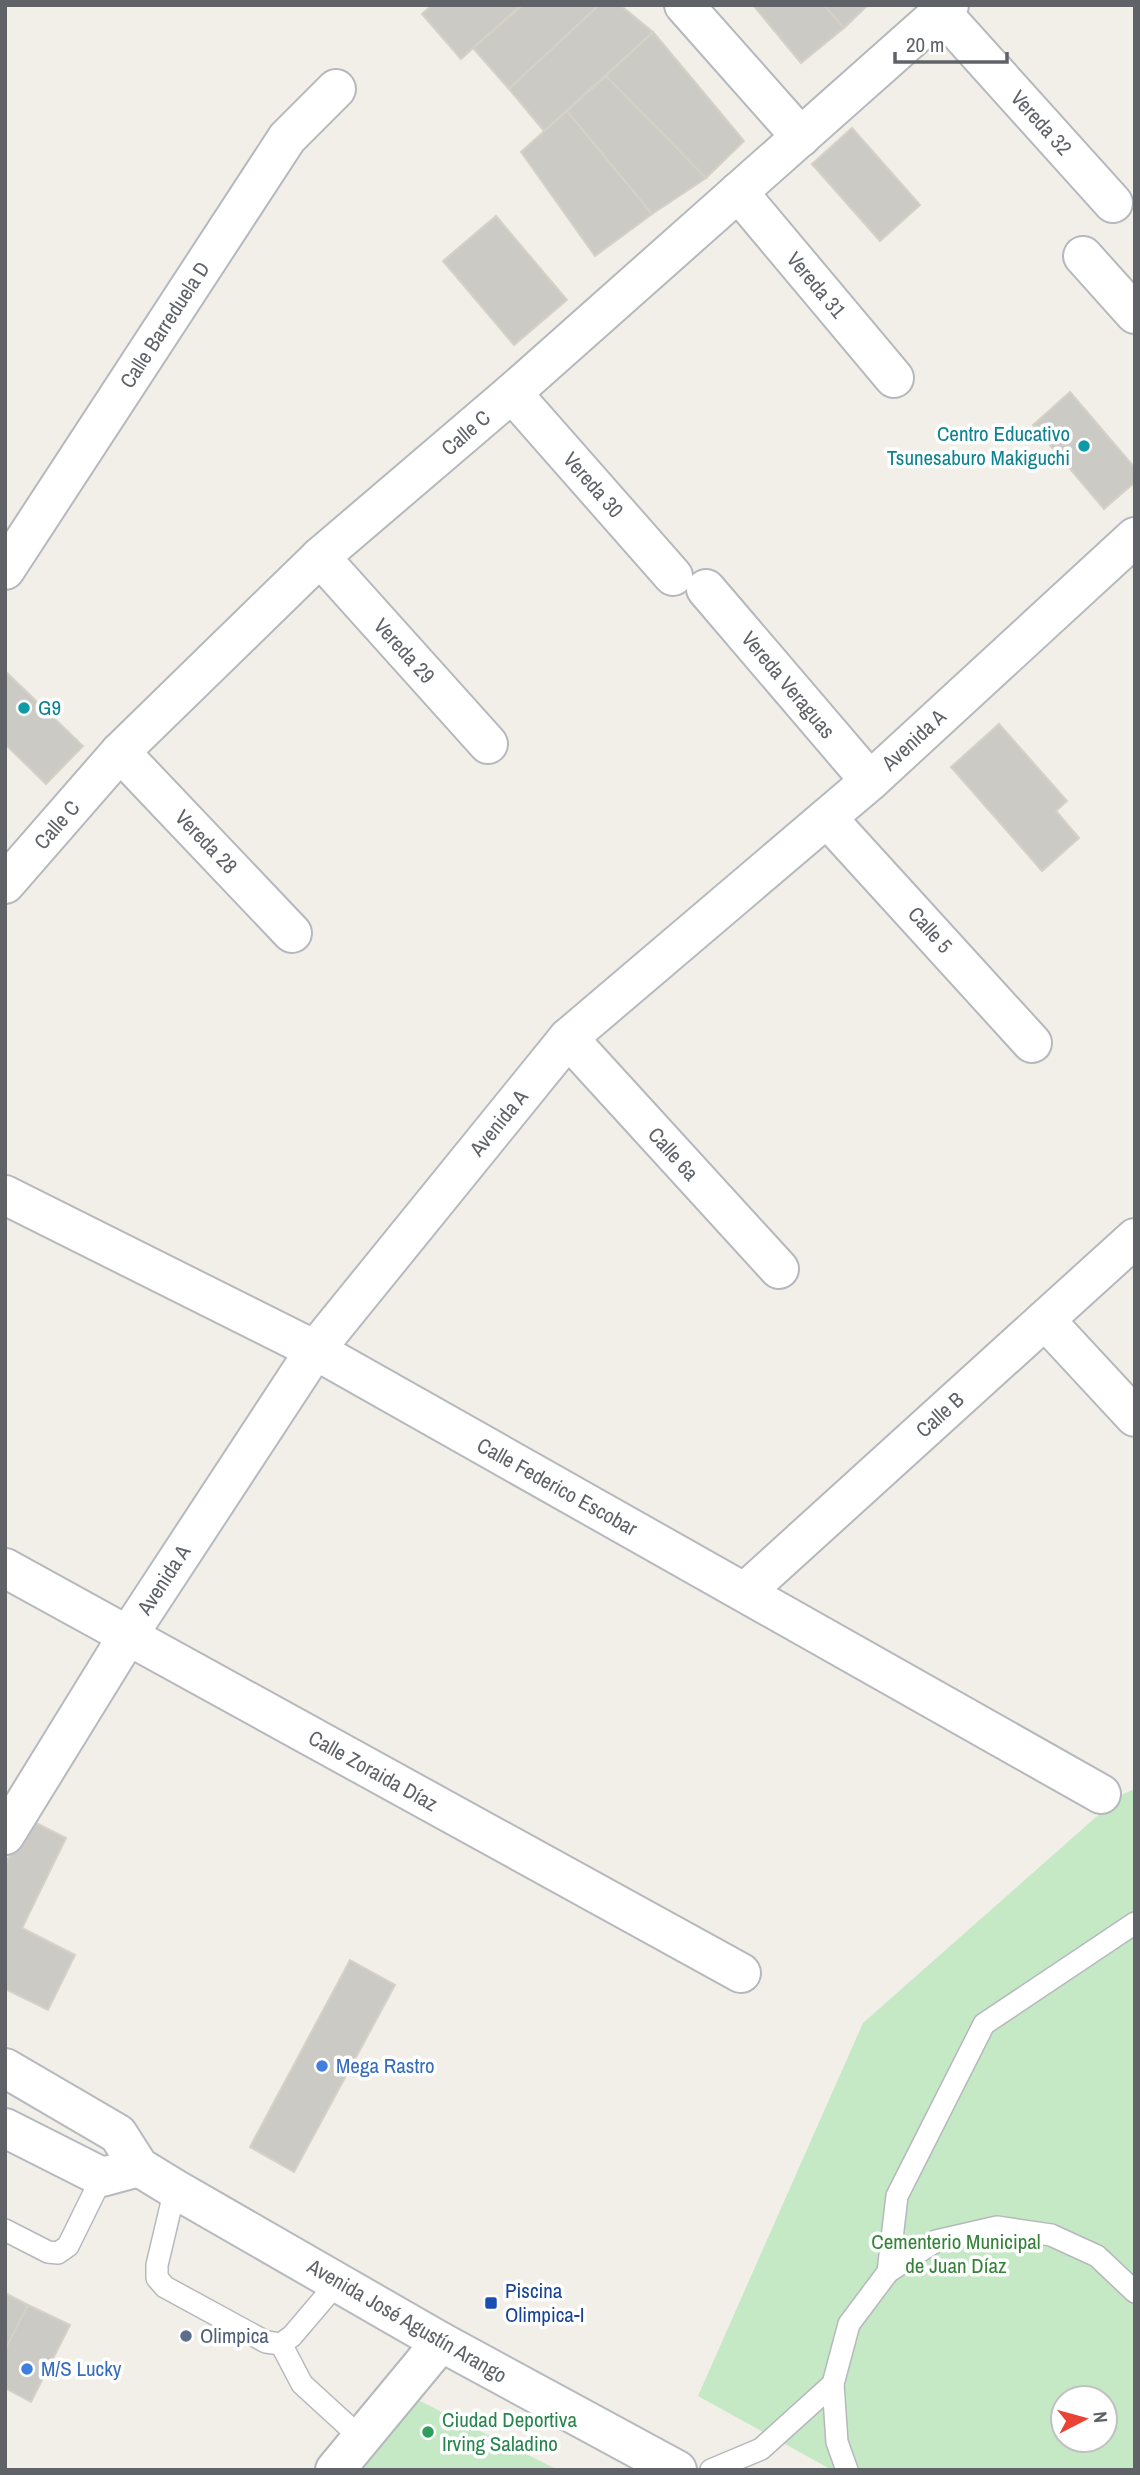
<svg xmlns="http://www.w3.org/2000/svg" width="1140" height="2475" viewBox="0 0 1140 2475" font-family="'Archivo Narrow',sans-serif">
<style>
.green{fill:#c5e8c5;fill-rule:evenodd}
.building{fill:#cccac5;stroke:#d6d1c6;stroke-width:2}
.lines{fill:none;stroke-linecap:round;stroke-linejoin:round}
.lane-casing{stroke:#b5b8bc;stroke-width:24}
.street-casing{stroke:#b5b8bc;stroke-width:42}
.secondary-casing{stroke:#b6babf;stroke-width:42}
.lane{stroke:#fff;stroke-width:21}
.street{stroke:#fff;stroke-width:38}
.secondary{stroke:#fff;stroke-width:38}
.culture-dot{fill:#0f9aa8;stroke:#fff;stroke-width:2.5}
.shop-dot{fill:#3f7fe0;stroke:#fff;stroke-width:2.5}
.transit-dot{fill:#1a4fb4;stroke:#fff;stroke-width:2.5}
.service-dot{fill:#5c6f8a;stroke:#fff;stroke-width:2.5}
.leisure-dot{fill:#2e9e5b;stroke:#fff;stroke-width:2.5}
.labels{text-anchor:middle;stroke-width:7;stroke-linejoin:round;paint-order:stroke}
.street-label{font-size:21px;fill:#5f6368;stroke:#fff}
.culture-label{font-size:21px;fill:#0d838f;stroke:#fff;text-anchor:end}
.shop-label{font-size:21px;fill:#366cbe;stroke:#fff;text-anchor:start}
.park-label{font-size:21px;fill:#348238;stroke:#fff}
.transit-label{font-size:21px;fill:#164399;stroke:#fff;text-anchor:start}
.service-label{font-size:21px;fill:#4e5e75;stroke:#fff;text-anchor:start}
.leisure-label{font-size:21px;fill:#27864d;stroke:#fff;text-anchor:start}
</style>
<rect width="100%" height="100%" fill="#f1efe8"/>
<g class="green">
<path d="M1135,1789V2470H832L698,2396L863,2023L1121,1795ZM1063,2398H1105V2440H1063Z"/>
<path d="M406,2394L558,2470H341Z"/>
</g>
<g class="building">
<path d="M432,5H521L461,59L422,14Z"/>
<path d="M523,5H599L509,89L473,48Z"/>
<path d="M599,5H620L653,32L544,131L509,89Z"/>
<path d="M753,5H824L844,28L801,63Z"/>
<path d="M824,5H868L844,28Z"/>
<path d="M653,32L744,141L706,178L606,76Z"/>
<path d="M606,76L706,178L652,214L567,111Z"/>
<path d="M567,111L652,214L595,256L521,152Z"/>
<path d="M852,128L920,205L880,241L812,164Z"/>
<path d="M496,216L567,300L514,345L443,261Z"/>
<path d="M1070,392L1135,468V482L1104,509L1033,425Z"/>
<path d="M5,671L83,746L46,784L5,744Z"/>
<path d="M999,724L1067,801L1056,811L1079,838L1042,871L951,767Z"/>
<path d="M28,1819L66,1838L22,1928L75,1955L48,2010L5,1989V1865Z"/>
<path d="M350,1960L395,1985L294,2172L250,2147Z"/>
<path d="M5,2293L28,2305L5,2350Z"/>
<path d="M28,2305L70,2325L31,2402L5,2388V2350Z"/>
</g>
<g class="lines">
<defs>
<g id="lane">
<path d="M175,2189L157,2265V2278L165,2287L266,2342L281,2344L292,2336L338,2282"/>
<path d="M5,2230L48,2252L58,2253L68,2246L102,2177"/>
<path d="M888,2272L897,2196L984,2024L1135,1923"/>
<path d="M281,2344L302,2384L361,2438"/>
<path d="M711,2470L761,2449L833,2384"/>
<path d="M847,2470L837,2442L833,2384L849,2324L888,2272L936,2241L997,2227L1051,2235L1097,2256L1135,2292"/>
</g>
<g id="street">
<path d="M684,5L801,137"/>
<path d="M941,12L1113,203"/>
<path d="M738,192L894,378"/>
<path d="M1083,256L1135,314"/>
<path d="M512,393L673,576"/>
<path d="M320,557L488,744"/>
<path d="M5,570L287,138L336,89"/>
<path d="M706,589L870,781"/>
<path d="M120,752L292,933"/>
<path d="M827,818L1032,1043"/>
<path d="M5,884L120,752L320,557L512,393L949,5"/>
<path d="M568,1038L779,1269"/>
<path d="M5,1195L315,1350L1101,1794"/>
<path d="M1045,1320L1135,1417"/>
<path d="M5,1568L741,1973"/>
<path d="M745,1592L1135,1238"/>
<path d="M335,2470L441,2342"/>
</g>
<g id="secondary">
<path d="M5,1835L127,1637L315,1350L568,1038L870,781L1135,537"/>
<path d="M5,2068L118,2134L139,2167L175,2189L441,2342L677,2470"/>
<path d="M5,2128L102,2177L139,2167"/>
</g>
</defs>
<use href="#lane" class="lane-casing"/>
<use href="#street" class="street-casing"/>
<use href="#secondary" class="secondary-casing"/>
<use href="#lane" class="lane"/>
<use href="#street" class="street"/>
<use href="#secondary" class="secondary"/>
</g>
<g class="culture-dot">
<circle cx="1084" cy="446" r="7"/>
<circle cx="24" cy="708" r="7"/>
</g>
<g class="shop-dot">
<circle cx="322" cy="2066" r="7"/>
<circle cx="27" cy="2369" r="7"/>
</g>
<rect class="transit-dot" x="484" y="2296" width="14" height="14" rx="3.5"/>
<circle class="service-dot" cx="186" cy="2336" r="7"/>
<circle class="leisure-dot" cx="428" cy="2432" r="7"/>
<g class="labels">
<g class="street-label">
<text transform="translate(1041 123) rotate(48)" y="7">Vereda 32</text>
<text transform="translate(816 285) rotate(50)" y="7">Vereda 31</text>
<text transform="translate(165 325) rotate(-57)" y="7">Calle Barreduela D</text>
<text transform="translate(466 433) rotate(-41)" y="7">Calle C</text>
<text transform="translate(593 485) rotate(49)" y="7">Vereda 30</text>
<text transform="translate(404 651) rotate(48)" y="7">Vereda 29</text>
<text transform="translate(788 685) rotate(50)" y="7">Vereda Veraguas</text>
<text transform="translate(914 740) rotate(-43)" y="7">Avenida A</text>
<text transform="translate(57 825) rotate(-49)" y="7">Calle C</text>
<text transform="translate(206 842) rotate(46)" y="7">Vereda 28</text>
<text transform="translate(930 930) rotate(48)" y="7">Calle 5</text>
<text transform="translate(499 1123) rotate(-51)" y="7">Avenida A</text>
<text transform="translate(673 1154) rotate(48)" y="7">Calle 6a</text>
<text transform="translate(940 1415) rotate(-42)" y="7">Calle B</text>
<text transform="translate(557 1487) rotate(29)" y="7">Calle Federico Escobar</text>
<text transform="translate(164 1580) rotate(-57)" y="7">Avenida A</text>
<text transform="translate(373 1771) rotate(29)" y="7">Calle Zoraida Díaz</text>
<text transform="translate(407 2321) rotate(30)" y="7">Avenida José Agustín Arango</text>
</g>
<g class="culture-label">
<text x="1070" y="441">Centro Educativo<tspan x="1070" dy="24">Tsunesaburo Makiguchi</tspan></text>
<text x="38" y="715" text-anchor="start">G9</text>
</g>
<g class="shop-label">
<text x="336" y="2073">Mega Rastro</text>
<text x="41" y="2376">M/S Lucky</text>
</g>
<g class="park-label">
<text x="956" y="2249">Cementerio Municipal<tspan x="956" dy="24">de Juan Díaz</tspan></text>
</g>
<g class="transit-label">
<text x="505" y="2298">Piscina<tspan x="505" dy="24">Olimpica-I</tspan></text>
</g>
<g class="service-label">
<text x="200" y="2343">Olimpica</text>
</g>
<g class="leisure-label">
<text x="442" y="2427">Ciudad Deportiva<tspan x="442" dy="24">Irving Saladino</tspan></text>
</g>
</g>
<rect width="1140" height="2475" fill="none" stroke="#5f6368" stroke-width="14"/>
<g transform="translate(1084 2419) rotate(84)"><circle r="33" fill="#ffffff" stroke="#bfc1c3" stroke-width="2"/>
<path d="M0-5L12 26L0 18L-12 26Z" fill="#ea4335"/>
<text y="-10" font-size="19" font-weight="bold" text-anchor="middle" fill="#5f6368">N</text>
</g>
<path d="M895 52v10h112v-10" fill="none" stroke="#5f6368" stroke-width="3.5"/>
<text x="906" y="52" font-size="21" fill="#5f6368" stroke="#ffffff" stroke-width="5" paint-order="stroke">20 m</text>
</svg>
